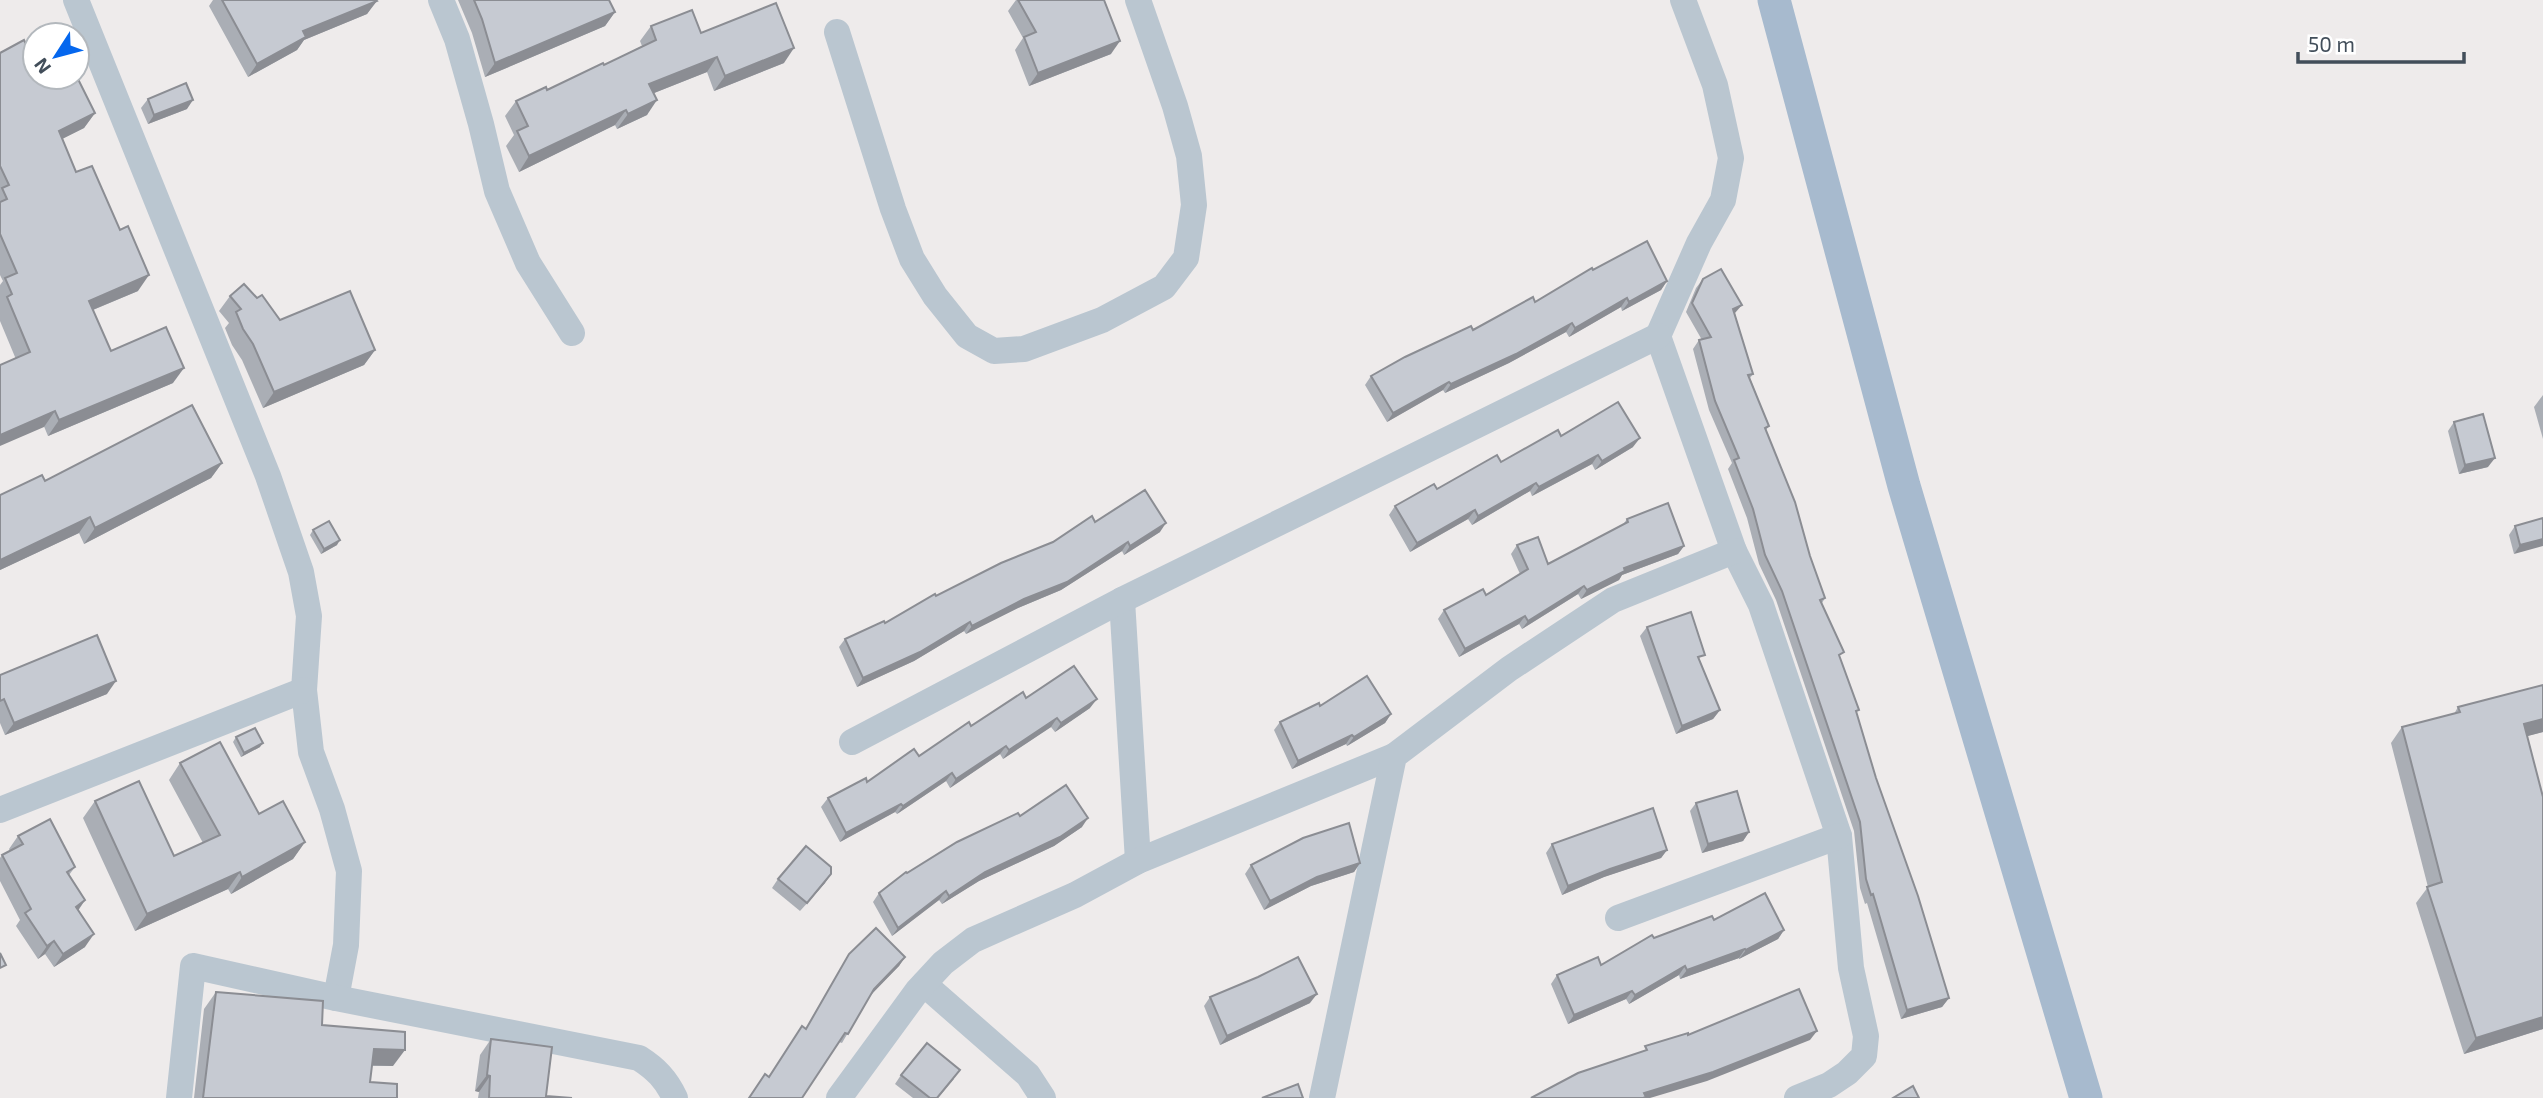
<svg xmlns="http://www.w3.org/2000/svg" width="2543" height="1098" viewBox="0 0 2543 1098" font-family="'Exo 2',sans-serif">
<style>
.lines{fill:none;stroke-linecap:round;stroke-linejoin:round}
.minor{stroke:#bac6d0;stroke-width:26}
.major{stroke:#a7bace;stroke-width:33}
.wall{fill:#aaaeb5}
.shaded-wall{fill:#8b8d93}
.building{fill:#c6cad2;stroke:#8b8d93;stroke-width:2}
</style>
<rect width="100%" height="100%" fill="#eeebeb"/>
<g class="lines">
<g class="minor">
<path d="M76,0L268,476L301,572L309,616L304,690L311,752L332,809L349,871L346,945L336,998"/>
<path d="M441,0L457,39L481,124L497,191L528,263L572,333"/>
<path d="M1683,0L1715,85L1731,158L1723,200L1699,243L1658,336L1734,551L1761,605L1839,836L1851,968L1866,1036L1864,1056L1847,1073L1829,1085L1797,1098"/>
<path d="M837,32L893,209L912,259L935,296L967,336L994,351L1024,349L1102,320L1164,287L1186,258L1194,205L1189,156L1175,106L1138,0"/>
<path d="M1122,600L1138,861"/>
<path d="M852,742L1122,600L1658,336"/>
<path d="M0,810L304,690"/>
<path d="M1618,918L1839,836"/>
<path d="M924,984L1028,1075L1043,1098"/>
<path d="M179,1098L193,966L336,998L639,1058C656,1069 666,1079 675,1098"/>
<path d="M839,1098L918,990L943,963L973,940L1075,895L1138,861L1394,756"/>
<path d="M1322,1098L1394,756L1509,669L1613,600L1734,551"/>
</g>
<path class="major" d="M1774,0L1904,486L2086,1098"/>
</g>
<g class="wall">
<path d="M213,0H376L367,14L304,40L297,50L248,77L209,6Z"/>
<path d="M458,0H609L615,12L605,26L485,77L472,33Z"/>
<path d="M1016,0H1104L1111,54L1029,86L1015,50L1023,38L1008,11Z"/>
<path d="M651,26L701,33L784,63L714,91L707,72L654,93L647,115L617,129L615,125L519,172L506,146L514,135L505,116L516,101L547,90L604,65L642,46L640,41Z"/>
<path d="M0,53L31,55L95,113L84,128L62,139L76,172L138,291L93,310L111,351L173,383L48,436L0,321V285L3,281L0,275Z"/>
<path d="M148,99L187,109L148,124L141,108Z"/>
<path d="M1593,270L1667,281L1661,290L1622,311L1621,307L1569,337L1566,332L1509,363L1445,393L1443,390L1387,422L1365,385L1371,376L1535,302Z"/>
<path d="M1703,279L1735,314L1753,374L1750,378L1769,426L1766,430L1825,598L1822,603L1840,658L1876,778L1949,998L1942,1007L1901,1019L1867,903L1865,904L1860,888L1854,831L1776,600L1759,564L1747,518L1728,469L1732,463L1709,410L1693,349L1699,340H1702L1686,312L1696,288Z"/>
<path d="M230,296L257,298L280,320L375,350L364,365L263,408L242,360L232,345L225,328L229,323L219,311Z"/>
<path d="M2543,395V439L2534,407Z"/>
<path d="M2454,422L2488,467L2459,474L2448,431Z"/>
<path d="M1561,436L1633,447L1595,470L1592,464L1532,496L1530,491L1472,525L1468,519L1410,552L1389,515L1395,506Z"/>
<path d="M222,463L211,478L84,544L79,533L0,570V495L45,481Z"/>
<path d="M2543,518L2514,554L2509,535L2515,526Z"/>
<path d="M1627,519L1684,546L1678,554L1622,575L1619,580L1581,599L1578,594L1522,629L1519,624L1459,657L1438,619L1444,610L1486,595L1520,574L1511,554L1517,545L1548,564L1622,526Z"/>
<path d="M1095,522L1160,532L1124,555L1122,551L1061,590L1018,608L966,634L964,631L914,661L857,687L839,647L845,639L885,623L936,596Z"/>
<path d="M313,530L337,545L321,554L310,535Z"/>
<path d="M1647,627L1720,710L1713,719L1676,734L1640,636Z"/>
<path d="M0,675L107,694L5,735L0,723Z"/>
<path d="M2543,685V732L2527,736L2543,1029L2464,1054L2416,903L2428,887L2391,743L2402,727L2454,714L2458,707Z"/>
<path d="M1026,698L1090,708L1055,732L1051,727L1003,759L1000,754L950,788L946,781L897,814L895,812L840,842L821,807L828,798L867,782L919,756L971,726Z"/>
<path d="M1320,706L1391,714L1385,723L1347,746L1346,744L1292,769L1274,730L1280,722Z"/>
<path d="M236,737L260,747L241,757L233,742Z"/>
<path d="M180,763L305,842L293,859L231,894L228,889L135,931L83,818L95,801L174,856L203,843L169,780Z"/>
<path d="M1696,803L1749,832L1743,841L1702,853L1690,811Z"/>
<path d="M1020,816L1082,827L1054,846L979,881L942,904L939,900L892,936L873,902L879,893L907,873Z"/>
<path d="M18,836L75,867L69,875L85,900L78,911L85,947L54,967L45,954L38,959L16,926L20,920L0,881V858L2,855L10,851L9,849Z"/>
<path d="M1552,844L1667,850L1661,858L1604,877L1562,895L1546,853Z"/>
<path d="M1360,863L1354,872L1311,886L1264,910L1245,874L1251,865Z"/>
<path d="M778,879L825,883L800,911L772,888Z"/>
<path d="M1714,920L1784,930L1778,939L1739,959V958L1680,979L1679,975L1629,1004L1626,999L1568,1024L1551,984L1557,975L1601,965L1654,938Z"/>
<path d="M849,954L905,957L899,966L870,995L842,1043L839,1042L768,1077L806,1028Z"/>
<path d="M1258,977L1310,1003L1220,1045L1204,1006L1210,997Z"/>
<path d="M216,992L322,1025L393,1066H372L370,1082L397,1098H194L204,1009Z"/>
<path d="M491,1039L546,1096L572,1098H478L479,1092L475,1091L480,1055Z"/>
<path d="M901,1075L954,1079L938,1098H913L895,1084Z"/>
</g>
<g class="shaded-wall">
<path d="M377,1L367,14L304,40L297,50L248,77L257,64L303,31Z"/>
<path d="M615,12L605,26L485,77L495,63Z"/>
<path d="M1120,41L1111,54L1029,86L1038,73Z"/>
<path d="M794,48L784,63L714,91L725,76Z"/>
<path d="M717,57L707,72L639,99L649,84Z"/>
<path d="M193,100L187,109L148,124L154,115Z"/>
<path d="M657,100L647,115L617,129L628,114Z"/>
<path d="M626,110L615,125L519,172L529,156Z"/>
<path d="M95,113L84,128L48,146L59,131Z"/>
<path d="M149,275L138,291L78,316L89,301Z"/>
<path d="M1667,281L1661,290L1622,311L1629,302Z"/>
<path d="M1627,298L1621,307L1569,337L1575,328Z"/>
<path d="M1742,305L1735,313L1727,318L1733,309Z"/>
<path d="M1572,323L1566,332L1509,363L1445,393L1451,384Z"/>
<path d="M375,350L364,365L263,408L274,392Z"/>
<path d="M184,368L173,383L48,436L59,420Z"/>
<path d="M1449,382L1443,390L1387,422L1393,413Z"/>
<path d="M55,411L44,427L0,446V435Z"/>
<path d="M1640,438L1633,447L1595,470L1602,461Z"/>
<path d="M1598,455L1592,464L1532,496L1539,487Z"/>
<path d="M2495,458L2488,467L2459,474L2465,465Z"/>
<path d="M222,463L211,478L84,544L95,528Z"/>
<path d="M1536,483L1530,491L1472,525L1478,516Z"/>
<path d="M1475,510L1468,519L1410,552L1417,543Z"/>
<path d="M90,517L79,533L0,570V560Z"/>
<path d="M1166,523L1160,532L1124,555L1130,546Z"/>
<path d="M2543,539V546L2514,554L2520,545Z"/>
<path d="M340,540L337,545L321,554L324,549Z"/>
<path d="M1128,542L1122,551L1061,590L1018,608L966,634L972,626Z"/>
<path d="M1684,546L1678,554L1622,575L1619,580L1581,599L1587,590L1624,568Z"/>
<path d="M1584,586L1578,594L1522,629L1528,621Z"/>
<path d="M1525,616L1519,624L1459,657L1465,649Z"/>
<path d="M970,622L964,631L914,661L857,687L863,678Z"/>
<path d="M116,681L107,694L5,735L14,723Z"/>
<path d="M1097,699L1090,708L1055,732L1061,723Z"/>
<path d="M1720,710L1713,719L1676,734L1682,726Z"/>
<path d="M1391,714L1385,723L1347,746L1354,737Z"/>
<path d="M1057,718L1051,727L1003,759L1009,750Z"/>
<path d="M2543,719V732L2513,740L2524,724Z"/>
<path d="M1352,735L1346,744L1292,769L1298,761Z"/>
<path d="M263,743L260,747L241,757L244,753Z"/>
<path d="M1006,746L1000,754L950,788L956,779Z"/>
<path d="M952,773L946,781L897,814L903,806Z"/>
<path d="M901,804L895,812L840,842L846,833Z"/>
<path d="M1088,818L1082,827L1054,846L979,881L942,904L949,896L985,872Z"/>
<path d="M1749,832L1743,841L1702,853L1708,844Z"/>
<path d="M305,842L293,859L231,894L242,877Z"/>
<path d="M1667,850L1661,858L1604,877L1562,895L1568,886L1610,869Z"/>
<path d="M1360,863L1354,872L1311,886L1264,910L1270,901L1317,877Z"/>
<path d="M240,872L228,889L135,931L147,914Z"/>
<path d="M831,874L825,883L800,911L807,903Z"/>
<path d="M946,891L939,900L892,936L898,928Z"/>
<path d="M85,900L76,913V907Z"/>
<path d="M1784,930L1778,939L1739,959L1746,950Z"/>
<path d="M94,934L85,947L54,967L63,954Z"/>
<path d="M54,941L45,954L38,959L47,946Z"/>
<path d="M1745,949L1739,958L1680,979L1687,970Z"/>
<path d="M905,957L899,966L868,998L874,989Z"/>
<path d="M1685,966L1679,975L1629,1004L1635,995Z"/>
<path d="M1632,991L1626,999L1568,1024L1574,1015Z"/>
<path d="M1317,994L1310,1003L1220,1045L1227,1036Z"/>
<path d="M1949,998L1942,1007L1901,1019L1907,1010Z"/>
<path d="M2543,1017V1029L2464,1054L2476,1038Z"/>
<path d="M1817,1031L1810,1040L1707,1081L1650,1098H1641L1644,1093Z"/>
<path d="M374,1049L405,1050L393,1066L362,1065Z"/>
<path d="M487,1075L490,1076L479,1092L475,1091Z"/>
</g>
<g class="building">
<path d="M222,0H376L377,1L303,31L306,37L257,64Z"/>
<path d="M474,0H609L615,12L495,63L482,19Z"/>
<path d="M1018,0H1104L1120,41L1038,73L1024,37L1036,32Z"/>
<path d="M776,3L794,48L725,76L717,57L649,84L657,100L628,114L626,110L529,156L517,131L528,126L516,101L546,87L547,90L603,63L604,65L656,40L651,26L692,10L701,33Z"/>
<path d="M24,40L31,55L35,53V77H77L95,113L59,131L76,172L92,166L120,230L128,226L149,275L89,301L111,351L166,327L184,368L59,420L55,411L0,435V365L30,352L7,297L12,294L5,278L17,273L0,234V202L7,199L2,188L9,185L0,166V53Z"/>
<path d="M186,83L193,100L154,115L148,99Z"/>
<path d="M1647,241L1667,281L1629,302L1627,298L1575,328L1572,323L1516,354L1451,384L1449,382L1393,413L1371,376L1405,357L1471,326L1473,330L1533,297L1535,302L1592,268L1593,270Z"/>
<path d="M1721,269L1742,305L1733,309L1753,374L1748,375L1769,426L1765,428L1795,502L1810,556L1825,598L1820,600L1844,652L1839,655L1859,710L1856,711L1876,778L1918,896L1949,998L1907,1010L1873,894L1871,895L1866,879L1860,822L1782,591L1765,555L1753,509L1734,460L1739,458L1715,401L1699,340L1711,337L1692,303L1703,279Z"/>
<path d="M244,284L257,298L262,295L280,320L350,291L375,350L274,392L253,344L243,329L236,312L241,309L230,296Z"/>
<path d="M1618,402L1640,438L1602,461L1598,455L1539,487L1536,483L1478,516L1475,510L1417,543L1395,506L1434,484L1437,489L1497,455L1501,462L1558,430L1561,436Z"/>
<path d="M192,405L222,463L95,528L90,517L0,560V495L42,475L45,481Z"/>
<path d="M2483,414L2495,458L2465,465L2454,422Z"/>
<path d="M1145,490L1166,523L1130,546L1128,542L1067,582L1024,599L972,626L970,622L920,652L863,678L845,639L884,621L885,623L935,594L936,596L1001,563L1053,542L1092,516L1095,522Z"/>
<path d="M1668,503L1684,546L1624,568L1625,571L1587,590L1584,586L1528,621L1525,616L1465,649L1444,610L1483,589L1486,595L1528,569L1517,545L1538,537L1548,564L1628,522L1627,519Z"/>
<path d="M2543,518V539L2520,545L2515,526Z"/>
<path d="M329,521L340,540L324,549L313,530Z"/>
<path d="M1691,612L1705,655L1698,657L1720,710L1682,726L1647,627Z"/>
<path d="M97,635L116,681L14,723L4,699L0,701V675Z"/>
<path d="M1074,666L1097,699L1061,723L1057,718L1009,750L1006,746L956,779L952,773L903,806L901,804L846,833L828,798L866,778L867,782L914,749L919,756L969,722L971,726L1023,692L1026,698Z"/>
<path d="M1367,676L1391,714L1354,737L1352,735L1298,761L1280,722L1319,703L1320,706Z"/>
<path d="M2543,685V719L2524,724L2543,797V1017L2476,1038L2427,887L2442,882L2402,727L2460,712L2458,707Z"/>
<path d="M255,728L263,743L244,753L236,737Z"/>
<path d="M220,742L259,814L283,801L305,842L242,877L240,872L147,914L95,801L139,781L174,856L220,835L180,763Z"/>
<path d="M1066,785L1088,818L1060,837L985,872L949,896L946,891L898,928L879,893L906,872L907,873L957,842L1018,813L1020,816Z"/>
<path d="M1737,791L1749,832L1708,844L1696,803Z"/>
<path d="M1653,808L1667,850L1610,869L1568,886L1552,844Z"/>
<path d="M50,819L75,867L67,872L85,900L76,907L94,934L63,954L54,941L47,946L25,913L31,909L2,855L23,844L18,836Z"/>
<path d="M1349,823L1360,863L1317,877L1270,901L1251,865L1303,838Z"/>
<path d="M806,846L831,867V874L807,903L778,879Z"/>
<path d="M1765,893L1784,930L1746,950L1745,949L1687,970L1685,966L1635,995L1632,991L1574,1015L1557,975L1598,957L1601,965L1652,935L1654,938L1712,916L1714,920Z"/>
<path d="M876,928L905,957L874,989L848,1034L845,1033L802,1098H749L765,1074L769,1077L802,1026L806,1029L849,954Z"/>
<path d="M0,953L6,965L0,968Z"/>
<path d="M1298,957L1317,994L1227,1036L1210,997L1258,977Z"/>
<path d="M1799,989L1817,1031L1713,1072L1644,1093L1646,1097L1643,1098H1531L1578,1073L1647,1050L1645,1046L1688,1033V1035Z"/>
<path d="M216,992L323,1001L322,1025L405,1032V1050L374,1049L370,1082L397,1084V1098H203Z"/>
<path d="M491,1039L552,1047L546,1096L572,1098H489L490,1076L487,1075Z"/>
<path d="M927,1043L960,1070L937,1098H930L901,1075Z"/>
<path d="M1298,1084L1303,1098H1262Z"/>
<path d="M1913,1086L1919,1098H1893Z"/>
</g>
<g transform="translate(56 56) rotate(234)"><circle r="33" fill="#ffffff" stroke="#b3b8bd" stroke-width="2"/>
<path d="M0-5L12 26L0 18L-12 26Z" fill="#0567ee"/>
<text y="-10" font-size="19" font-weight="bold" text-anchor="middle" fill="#424e5a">N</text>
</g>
<path d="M2298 52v10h166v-10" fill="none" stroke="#424e5a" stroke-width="3.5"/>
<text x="2308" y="52" font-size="21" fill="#424e5a" stroke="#ffffff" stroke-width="5" paint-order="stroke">50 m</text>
</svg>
